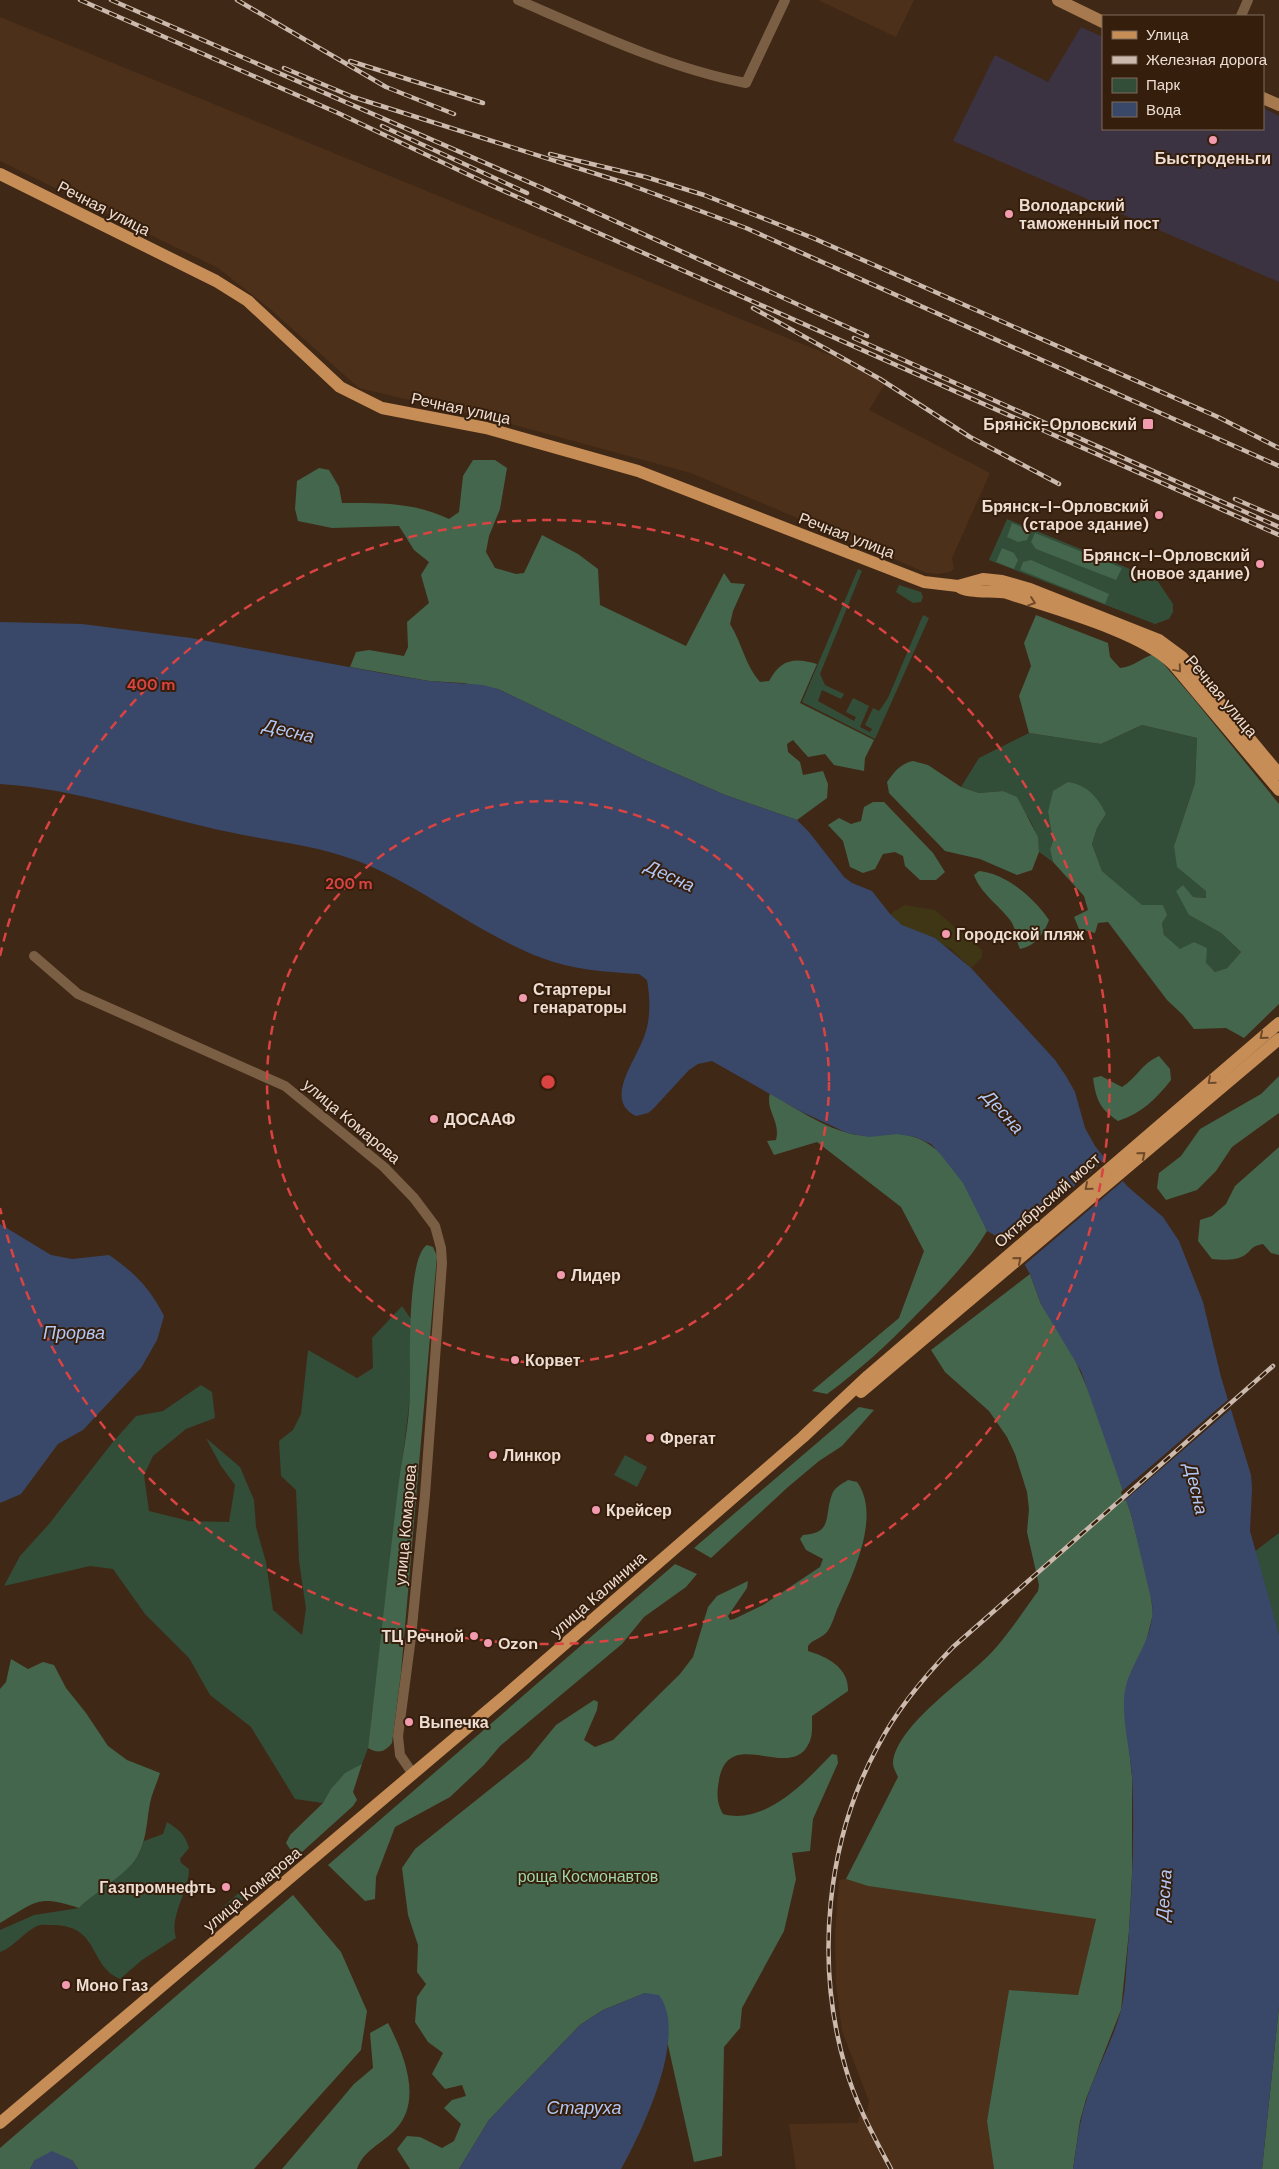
<svg xmlns="http://www.w3.org/2000/svg" width="1279" height="2169" viewBox="0 0 1279 2169" font-family="'DM Sans',sans-serif">
<style>
.commercial{fill:#3b3242}
.built{fill:#4d3019}
.green{fill:#324d38}
.forest{fill:#44664c}
.sand{fill:#3e3615}
.water{fill:#394869}
.pier{fill:#402816}
.lines{fill:none;stroke-linecap:round;stroke-linejoin:round}
.minor{stroke:#7b5f45;stroke-width:10}
.secondary{stroke:#a6794f;stroke-width:12}
.primary{stroke:#c78d56;stroke-width:12}
.rail-casing{stroke:#cbbaad;stroke-width:4.5}
.rail{stroke:#351e0c;stroke-width:2.5;stroke-dasharray:8;stroke-linecap:butt}
.oneway{stroke:#6f4a2a}
.ring{fill:none;stroke:#d94342;stroke-width:2.5;stroke-dasharray:9 6}
.poi-dot{fill:#f29aae;stroke:#351e0c;stroke-width:2}
.labels{text-anchor:middle;stroke-width:4;stroke-linejoin:round;paint-order:stroke}
.poi-label{font-size:16px;font-weight:bold;fill:#edddd2;stroke:#351e0c;text-anchor:start}
.street-label{font-size:16px;fill:#edddd2;stroke:#351e0c}
.park-label{font-size:16px;fill:#9dd7a9;stroke:#351e0c}
.water-label{font-size:18px;font-style:italic;fill:#b1c7f6;stroke:#351e0c}
.centre{fill:#d94342;stroke:#351e0c;stroke-width:2.5}
.ring-label{font-size:15px;text-anchor:middle;font-weight:bold;fill:#d94342;stroke:#351e0c;stroke-width:4;stroke-linejoin:round;paint-order:stroke}
</style>
<rect width="100%" height="100%" fill="#402816"/>
<path class="commercial" d="M1081,27L1103,37V129H1263V108L1279,116V282L953,141L995,55L1048,82Z"/>
<g class="built">
<path d="M818,0H914L896,37Z"/>
<path d="M0,17L888,379L869,410L990,473L952,558L954,569L950,572L938,574L927,573L691,473L507,423L359,388L269,308L218,268L0,161Z"/>
<path d="M846,1879L868,1886L1097,1919L1078,1995L1009,1990L987,2121L994,2169H796L789,2124L858,2123L859,2117L867,2112L869,2101L842,2031L836,1984L835,1935L839,1880Z"/>
</g>
<g class="green">
<path d="M1007,519L1157,580L1173,604V612L1169,619L1155,624L989,560Z"/>
<path d="M858,569L862,571L820,674L825,685L844,694L841,699L822,690L818,701L854,721L856,717L846,712L853,698L869,706L860,727L870,732L872,729L865,725L873,708L879,711L888,698L923,615L929,618L875,739L802,702Z"/>
<path d="M899,585L921,592L923,597L921,602L913,603L896,592Z"/>
<path d="M1142,725L1197,738L1195,783L1174,846L1194,880L1207,891L1206,898L1193,897L1189,915L1221,933L1241,952L1227,968L1215,972C1201,958 1173,951 1164,935C1163,932 1163,926 1162,923L1102,871L1092,844L1097,828L1106,814L1048,812L1053,841L1050,849L1053,862L1039,852C1037,823 1024,809 1003,791L979,793L961,787L979,758L1029,733L1101,744Z"/>
<path d="M402,1306L411,1319L410,1397L368,1748L362,1764L339,1780L323,1803L295,1799L251,1727L210,1695L189,1658L145,1614L113,1569L90,1566L4,1586L20,1556L49,1524L112,1443L136,1416L163,1411L201,1385L212,1392L215,1418L186,1429L153,1456L144,1475L149,1511L189,1521L229,1522L235,1485L221,1466L206,1438L240,1467L254,1500L256,1527L266,1562L273,1610L302,1635L306,1609L299,1561L296,1490L281,1476L279,1441L293,1430L301,1414L308,1350L357,1378L373,1368L372,1338Z"/>
<path d="M625,1455L647,1467L637,1487L614,1475Z"/>
<path d="M1279,1533V1634L1254,1552Z"/>
<path d="M167,1822C179,1830 185,1834 189,1848L180,1859L181,1863L189,1869C189,1892 169,1915 176,1938L142,1960L120,1979C88,1965 100,1925 52,1925C48,1925 41,1924 37,1926C24,1932 13,1948 0,1952V1930L34,1915L79,1908L139,1854L144,1841L163,1834Z"/>
<path d="M242,1890L253,1891L221,1918V1909Z"/>
</g>
<g class="forest">
<path d="M473,460H495L507,468L500,509L489,536L486,552L495,568L516,574L524,573L542,535L578,554L598,569L600,605L686,646L724,573L731,583L745,584L733,611L730,624C742,643 745,665 760,682L769,681C781,659 794,657 817,664L800,703L874,740L865,758L864,771L834,765L825,754L808,757L793,740L787,744L788,752L800,762L803,775L823,771L828,784L827,798L797,820L725,795L645,760L498,689L463,683L429,681L350,667L356,652L369,650L404,656L408,647L407,622L429,603L421,575L429,562L414,550L399,526L332,528L298,521L295,509L297,481L319,468L329,470L339,487L342,503C381,503 413,502 449,519L459,512L463,476Z"/>
<path d="M1012,523L1031,531L1027,540L1018,542L1007,537Z"/>
<path d="M1035,533L1122,568L1116,580L1036,549L1031,542Z"/>
<path d="M1002,548L1014,553L1018,560L1014,569L996,562Z"/>
<path d="M1031,560L1109,594L1105,604L1020,570L1023,562Z"/>
<path d="M1036,615L1108,643L1110,657L1120,668C1134,667 1142,657 1155,654L1193,698L1279,804V1004L1244,1038L1226,1028L1194,1029L1183,1015L1167,1000L1108,922L1098,923L1095,933L1079,929L1074,917L1088,910L1084,896L1053,862L1050,849L1053,841L1048,812L1053,791L1068,782C1087,785 1097,796 1106,814L1097,828L1092,844L1102,871L1142,905H1163L1167,915L1162,923L1164,935L1180,949L1194,942L1207,948L1206,963L1215,972L1227,968L1241,952L1221,933L1189,915L1176,891L1183,885L1193,897L1206,898V891L1177,867L1174,846L1195,783L1197,738L1142,725L1101,744L1029,733L1019,696L1031,666L1024,643Z"/>
<path d="M913,761L928,765L961,787L979,793L1003,791L1017,797L1038,837L1039,852L1032,870L1017,875L980,859L945,851L889,793L887,782C895,771 900,764 913,761Z"/>
<path d="M873,802H884L933,853L945,872L936,880H920L905,866L903,856L895,852L883,854L875,869L863,873L850,867L843,841L828,825L839,818L851,824L861,821L864,807Z"/>
<path d="M979,871C1007,874 1034,898 1049,920C1044,934 1035,946 1020,949C1015,939 1017,929 1010,920C998,904 981,894 974,875Z"/>
<path d="M1159,1056L1170,1069L1171,1080C1156,1099 1142,1113 1118,1121C1100,1109 1096,1100 1093,1078L1101,1076L1122,1087C1139,1076 1140,1065 1159,1056Z"/>
<path d="M1279,1076V1113L1232,1147L1216,1171L1197,1190L1166,1200L1157,1188L1159,1173L1181,1156L1200,1129L1261,1094Z"/>
<path d="M770,1093C793,1107 822,1126 848,1133C865,1138 880,1134 897,1134C944,1135 973,1193 987,1231C968,1263 942,1289 916,1315C888,1344 860,1370 827,1394L812,1391L899,1318L924,1251L901,1207L817,1142L774,1155L767,1141L776,1140C781,1121 765,1111 770,1093Z"/>
<path d="M1279,1147V1255L1271,1253L1263,1244C1250,1247 1254,1248 1245,1255C1236,1261 1222,1260 1212,1259L1198,1241L1200,1220L1212,1216L1226,1204L1235,1186Z"/>
<path d="M427,1245L433,1247L437,1256L401,1673L392,1743C385,1752 378,1754 368,1748C378,1664 387,1580 397,1497C401,1461 410,1424 410,1388C410,1362 407,1257 427,1245Z"/>
<path d="M1030,1274L1041,1304L1073,1355L1094,1404L1131,1514L1150,1589L1153,1614L1145,1646L1133,1668L1124,1701L1132,1777V1874L1129,1931L1121,2010L1086,2099L1080,2121L1073,2169H994L987,2121L1009,1990L1078,1995L1096,1919L868,1886L846,1879L898,1777C896,1772 893,1768 893,1763C896,1725 967,1679 992,1652C1009,1633 1023,1612 1038,1591L1039,1585L1027,1532L1029,1509L1027,1492L1015,1454L1007,1437L989,1411L945,1372L931,1350Z"/>
<path d="M859,1407L874,1410L842,1446L819,1461L788,1487L711,1558L694,1548Z"/>
<path d="M848,1480L857,1482C881,1515 854,1572 839,1605C835,1613 832,1627 826,1633C820,1639 813,1639 808,1646V1651C828,1657 849,1668 848,1691L812,1716C812,1724 813,1736 809,1743C791,1783 729,1724 719,1780C717,1792 716,1802 723,1814C765,1826 806,1781 832,1754L837,1755L838,1763L813,1819L810,1851L792,1853L796,1879L784,1931L742,2008L740,2028L724,2047L722,2156L694,2162L668,2045V2018L645,1993L603,2010L580,2025L489,2120L459,2169H410L397,2149L407,2136L420,2137L442,2148L454,2141L461,2124L444,2108L452,2100L466,2096L462,2085L445,2089L432,2074L443,2053L428,2042L415,2022L417,1997L426,1984L417,1972L418,1945L408,1915L402,1868L415,1849L529,1758L556,1725L594,1700L598,1702L597,1710L584,1740L595,1747L613,1740L680,1674L693,1657L708,1607L717,1596L748,1581L747,1588L728,1616L730,1620L734,1619L763,1605L820,1567L823,1559L806,1550L800,1539L803,1535C835,1533 823,1514 833,1492C836,1487 843,1483 848,1480Z"/>
<path d="M675,1564L697,1574L686,1587L644,1617L622,1644L500,1746L484,1765L450,1797L395,1827L376,1877L375,1899L365,1901L328,1865Z"/>
<path d="M11,1659L28,1669L43,1662L54,1665L66,1688L86,1713L108,1746L127,1760L160,1773C157,1783 152,1793 150,1803C146,1824 147,1850 129,1867C114,1882 94,1893 79,1908C37,1894 36,1902 0,1923V1689L6,1682Z"/>
<path d="M362,1764L353,1792L357,1800L353,1806L302,1852L290,1849L286,1843L290,1835L323,1803L331,1789L345,1773Z"/>
<path d="M293,1895L341,1952L367,2011L361,2050L254,2169H78L72,2160H35L30,2169H0V2148Z"/>
<path d="M1279,2006V2169H1262Z"/>
<path d="M388,2023C404,2054 424,2102 394,2131C381,2144 363,2151 357,2169H282L354,2084L373,2068L370,2033Z"/>
</g>
<path class="sand" d="M905,905L935,910L982,950V958L971,968L950,948L902,925L890,914Z"/>
<g class="water">
<path d="M0,622L82,624L191,638L387,674L429,681L483,685L498,689L645,760L725,795L797,820L809,832L844,877L852,883L872,891L890,914L902,925L935,938L971,968L1055,1060L1066,1076L1075,1092L1085,1128L1095,1146L1127,1186L1163,1217L1179,1241L1203,1302L1221,1377L1251,1475L1252,1489L1250,1531L1279,1634V2006L1262,2169H1073C1077,2145 1079,2121 1087,2098C1096,2070 1114,2038 1121,2010C1126,1990 1126,1967 1128,1946C1132,1890 1135,1832 1132,1775C1130,1751 1123,1725 1124,1700C1125,1665 1156,1643 1152,1603L1131,1514L1081,1371L1041,1304L1030,1274L1022,1260L1000,1238L987,1231L963,1183L941,1155L931,1144L915,1137L897,1134L869,1137L847,1133L800,1111L712,1061L698,1064L689,1070L653,1109L648,1113L636,1116C602,1100 638,1058 645,1034C651,1017 650,997 647,980L639,974C606,972 573,970 542,958C476,933 421,885 355,860C315,845 270,841 229,832C152,816 79,789 0,784Z"/>
<path d="M0,1224L51,1255L72,1259L109,1255C134,1272 150,1288 164,1316L157,1340L141,1368L83,1430L58,1444L21,1494L0,1503Z"/>
<path d="M645,1993L659,1995C689,2035 642,2131 621,2169H459L489,2120L580,2025L603,2010Z"/>
<path d="M52,2151L72,2160L78,2169H30L35,2160Z"/>
</g>
<g class="pier">
<path d="M1107,1158L1124,1180L1023,1266L1004,1246Z"/>
<path d="M1230,1398L1233,1407L1124,1501L1121,1492Z"/>
</g>
<g class="lines">
<g class="minor">
<path d="M518,0C592,32 668,68 746,83L785,0"/>
<path d="M1241,16L1248,0"/>
<path d="M34,956L78,994L285,1086L384,1167L414,1198L435,1226L441,1248L442,1263L425,1495L411,1637L398,1736L400,1755L413,1774"/>
</g>
<g class="secondary">
<path d="M1058,0L1103,22"/>
<path d="M1263,98L1279,105"/>
</g>
<g class="primary">
<path d="M0,174L216,281L248,301L340,387L382,408L486,428L638,471L924,582L958,586L983,579L1002,581L1030,589L1159,640L1182,657L1279,774"/>
<path d="M958,586C968,594 994,590 1007,593C1052,608 1142,632 1173,664L1279,790"/>
<path d="M861,1392L1279,1039"/>
<path d="M0,2123L506,1695L803,1437L868,1376L1279,1023"/>
</g>
<defs>
<g id="rail">
<path d="M80,0L338,113L488,184L1279,535"/>
<path d="M111,0L538,186L867,336"/>
<path d="M237,0L386,87L454,114"/>
<path d="M350,61L483,103"/>
<path d="M284,68L353,97L625,183L746,228L1279,466"/>
<path d="M382,126L527,193"/>
<path d="M550,154L646,177L704,195L813,238L1218,417L1279,448"/>
<path d="M753,308L880,379L970,437L1059,484"/>
<path d="M854,338L1279,527"/>
<path d="M1235,499L1279,518"/>
<path d="M891,2169C873,2135 855,2102 845,2066C815,1962 826,1841 878,1746C897,1709 924,1677 953,1647L1273,1366"/>
</g>
</defs>
<use href="#rail" class="rail-casing"/>
<use href="#rail" class="rail"/>
</g>
<defs><path id="oneway-chevron" d="M-2-3.5L2.5 0L-2 3.5" fill="none" stroke-width="1.6" stroke-linecap="round" stroke-linejoin="round" transform="scale(1.25)"/></defs>
<g class="oneway">
<use href="#oneway-chevron" transform="translate(1032 602) rotate(19)"/>
<use href="#oneway-chevron" transform="translate(1178 669) rotate(50)"/>
<use href="#oneway-chevron" transform="translate(1263 1036) rotate(140)"/>
<use href="#oneway-chevron" transform="translate(1211 1081) rotate(139)"/>
<use href="#oneway-chevron" transform="translate(1142 1155) rotate(-40)"/>
<use href="#oneway-chevron" transform="translate(1088 1187) rotate(139)"/>
<use href="#oneway-chevron" transform="translate(1018 1260) rotate(-40)"/>
</g>
<g class="ring">
<circle cx="548" cy="1082" r="281"/>
<path d="M0 956A562 562 0 1 1 0 1208"/>
</g>
<g class="poi-dot">
<circle cx="1213" cy="140" r="5"/>
<circle cx="1009" cy="214" r="5"/>
<rect x="1142" y="418" width="12" height="12" rx="2.5"/>
<circle cx="1159" cy="515" r="5"/>
<circle cx="1260" cy="564" r="5"/>
<circle cx="946" cy="934" r="5"/>
<circle cx="523" cy="998" r="5"/>
<circle cx="434" cy="1119" r="5"/>
<circle cx="561" cy="1275" r="5"/>
<circle cx="515" cy="1360" r="5"/>
<circle cx="650" cy="1438" r="5"/>
<circle cx="493" cy="1455" r="5"/>
<circle cx="596" cy="1510" r="5"/>
<circle cx="474" cy="1636" r="5"/>
<circle cx="488" cy="1643" r="5"/>
<circle cx="409" cy="1722" r="5"/>
<circle cx="226" cy="1887" r="5"/>
<circle cx="66" cy="1985" r="5"/>
</g>
<g class="labels">
<g class="poi-label">
<text x="1213" y="164" text-anchor="middle">Быстроденьги</text>
<text x="1019" y="211">Володарский<tspan x="1019" dy="18">таможенный пост</tspan></text>
<text x="1137" y="430" text-anchor="end">Брянск-Орловский</text>
<text x="1149" y="512" text-anchor="end">Брянск-I-Орловский<tspan x="1149" dy="18">(старое здание)</tspan></text>
<text x="1250" y="561" text-anchor="end">Брянск-I-Орловский<tspan x="1250" dy="18">(новое здание)</tspan></text>
<text x="956" y="940">Городской пляж</text>
<text x="533" y="995">Стартеры<tspan x="533" dy="18">генараторы</tspan></text>
<text x="444" y="1125">ДОСААФ</text>
<text x="571" y="1281">Лидер</text>
<text x="525" y="1366">Корвет</text>
<text x="660" y="1444">Фрегат</text>
<text x="503" y="1461">Линкор</text>
<text x="606" y="1516">Крейсер</text>
<text x="464" y="1642" text-anchor="end">ТЦ Речной</text>
<text x="498" y="1649">Ozon</text>
<text x="419" y="1728">Выпечка</text>
<text x="216" y="1893" text-anchor="end">Газпромнефть</text>
<text x="76" y="1991">Моно Газ</text>
</g>
<g class="street-label">
<text transform="translate(104 208) rotate(27)" y="6">Речная улица</text>
<text transform="translate(461 408) rotate(12)" y="6">Речная улица</text>
<text transform="translate(847 535) rotate(21)" y="6">Речная улица</text>
<text transform="translate(1222 696) rotate(50)" y="6">Речная улица</text>
<text transform="translate(352 1121) rotate(40)" y="6">улица Комарова</text>
<text transform="translate(1047 1200) rotate(-41)" y="6">Октябрьский мост</text>
<text transform="translate(405 1525) rotate(-85)" y="6">улица Комарова</text>
<text transform="translate(598 1594) rotate(-41)" y="6">улица Калинина</text>
<text transform="translate(252 1889) rotate(-40)" y="6">улица Комарова</text>
</g>
<g class="park-label">
<text x="588" y="1882">роща Космонавтов</text>
</g>
<g class="water-label">
<text transform="translate(289 731) rotate(14)" y="6">Десна</text>
<text transform="translate(670 876) rotate(25)" y="6">Десна</text>
<text transform="translate(1003 1112) rotate(48)" y="6">Десна</text>
<text x="74" y="1339">Прорва</text>
<text transform="translate(1196 1489) rotate(77)" y="6">Десна</text>
<text transform="translate(1164 1895) rotate(-86)" y="6">Десна</text>
<text x="584" y="2114">Старуха</text>
</g>
</g>
<circle cx="548" cy="1082" r="8" class="centre"/>
<g class="ring-label">
<text x="151" y="690">400 m</text>
<text x="349" y="889">200 m</text>
</g>
<rect x="1102" y="15" width="162" height="115" fill="#351e0c" stroke="#7f6a5b"/>
<rect x="1112" y="31" width="25" height="8" fill="#c78d56" stroke="#7f6a5b"/>
<text x="1146" y="40" font-size="15" fill="#edddd2">Улица</text>
<rect x="1112" y="56" width="25" height="8" fill="#cbbaad" stroke="#7f6a5b"/>
<text x="1146" y="65" font-size="15" fill="#edddd2">Железная дорога</text>
<rect x="1112" y="78" width="25" height="15" fill="#324d38" stroke="#7f6a5b"/>
<text x="1146" y="90" font-size="15" fill="#edddd2">Парк</text>
<rect x="1112" y="102" width="25" height="15" fill="#394869" stroke="#7f6a5b"/>
<text x="1146" y="115" font-size="15" fill="#edddd2">Вода</text>
</svg>
